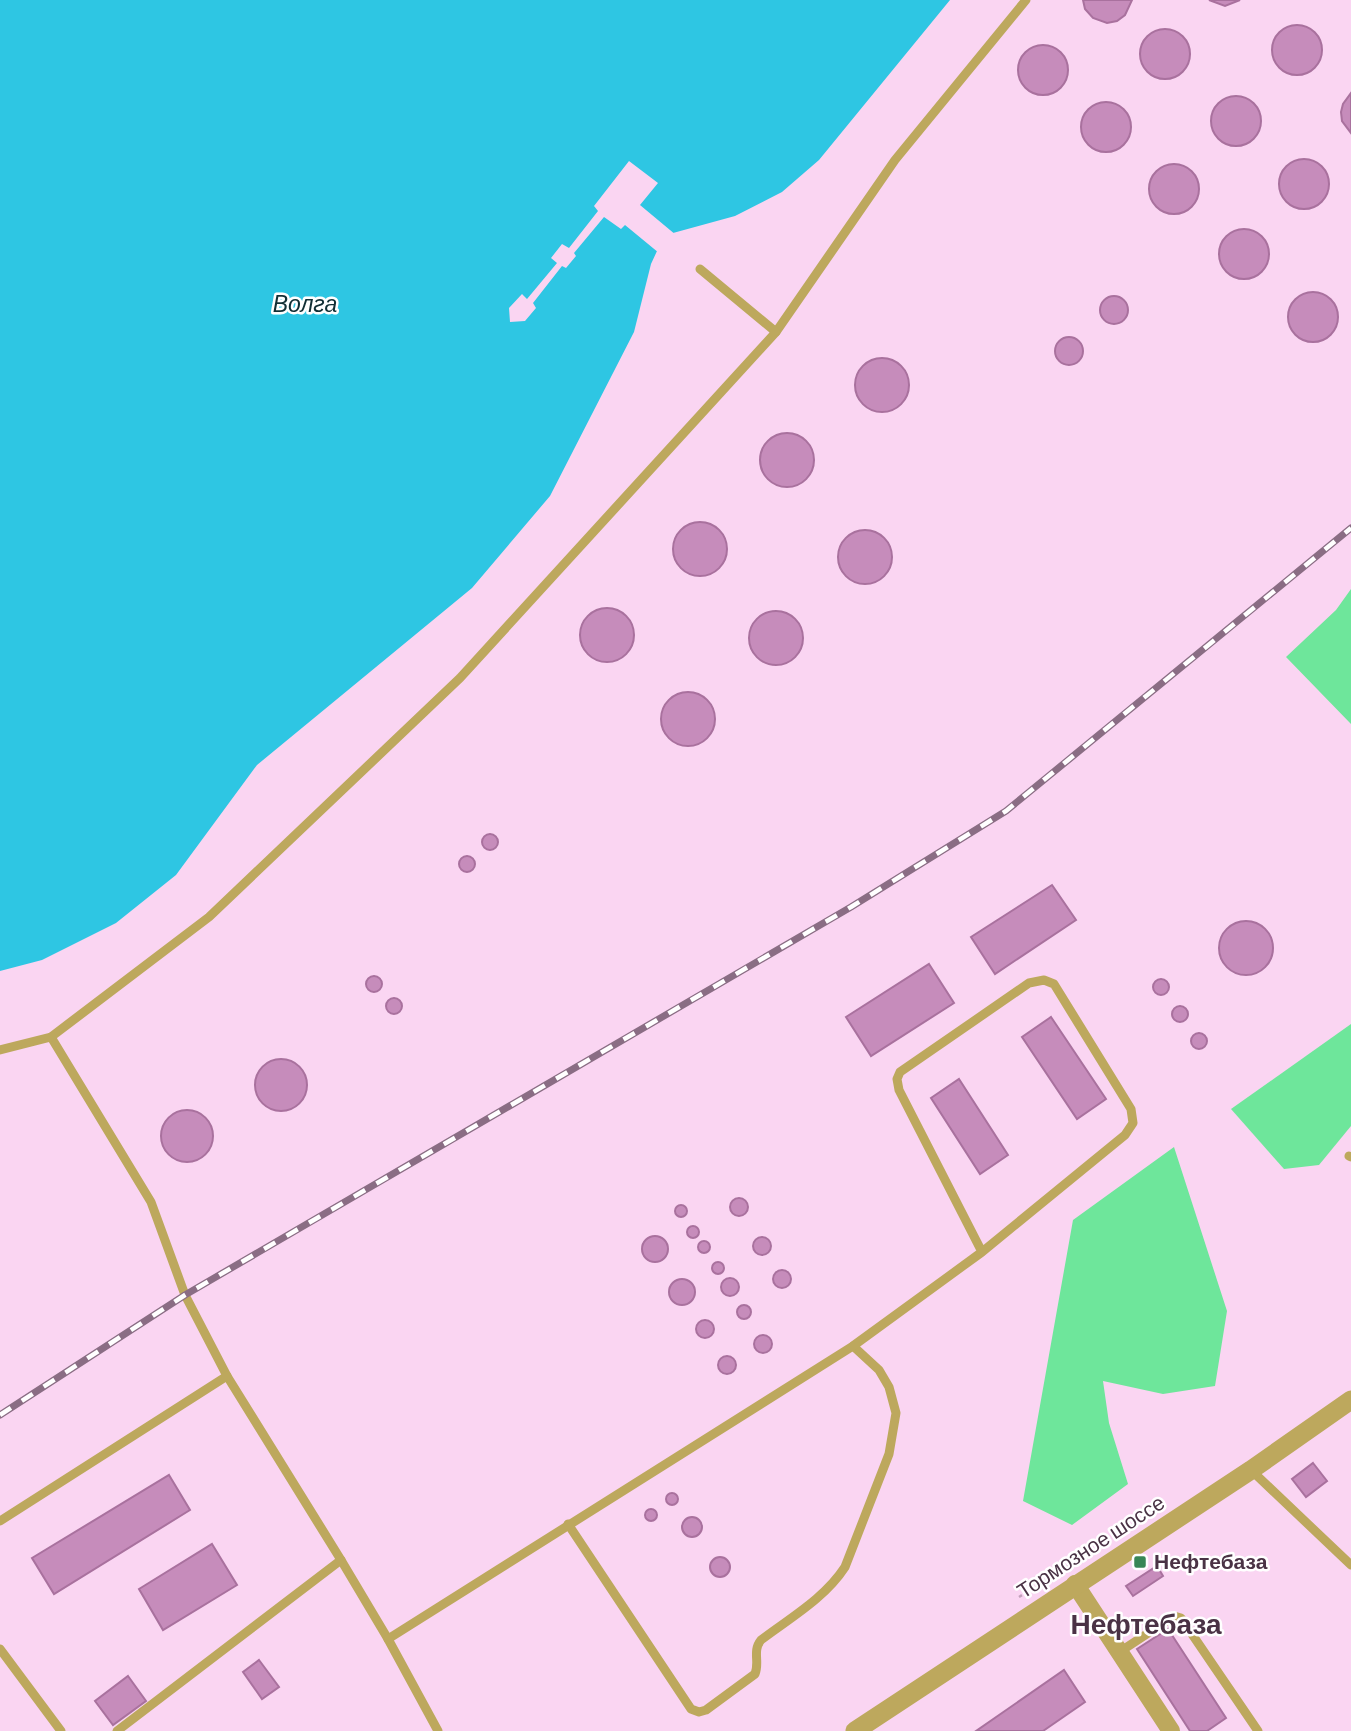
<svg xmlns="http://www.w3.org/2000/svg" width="1351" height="1731" viewBox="0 0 1351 1731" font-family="Barlow,sans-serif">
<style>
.green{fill:#6ee69b}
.water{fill:#2ec6e3}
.pier{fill:#fad5f2}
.building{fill:#c68cbb;stroke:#a9719e;stroke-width:2}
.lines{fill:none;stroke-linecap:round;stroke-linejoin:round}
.path{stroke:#c2a1bb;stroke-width:2.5;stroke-dasharray:3.5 3.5;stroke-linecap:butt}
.service{stroke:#bda85d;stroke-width:9}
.minor{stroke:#bda85d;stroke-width:18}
.tertiary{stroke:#bda85d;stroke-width:19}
.rail-casing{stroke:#8a6d84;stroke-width:7}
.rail{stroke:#fff;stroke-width:4.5;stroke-dasharray:13;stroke-linecap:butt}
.poi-dot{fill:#388656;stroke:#fff;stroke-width:2.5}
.labels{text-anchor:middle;stroke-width:5;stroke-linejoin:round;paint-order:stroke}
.street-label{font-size:21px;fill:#4a3245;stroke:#fff}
.poi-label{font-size:21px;font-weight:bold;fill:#4a3245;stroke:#fff;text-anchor:start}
.water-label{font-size:23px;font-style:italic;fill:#112f35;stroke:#fff}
.district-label{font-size:28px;font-weight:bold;fill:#4a3245;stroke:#fff}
</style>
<rect width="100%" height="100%" fill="#fad5f2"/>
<g class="green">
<path d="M1351,589V724L1286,657L1336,610Z"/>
<path d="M1351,1024V1126L1319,1165L1284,1169L1231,1109Z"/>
<path d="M1174,1147L1227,1311L1215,1386L1163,1394L1103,1381L1109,1423L1128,1484L1072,1525L1023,1501L1073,1220Z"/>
</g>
<path class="water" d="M0,0H950L819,160L782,192L735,216L673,233L657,251L651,264L634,332L550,496L472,588L257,765L176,875L116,923L42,960L0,971Z"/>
<path class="pier" d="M629,161L658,183L640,205L676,235L659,253L625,225L621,229L604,217L574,253L576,256L566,268L562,266L533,303L536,308L525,321L510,322L509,308L522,294L527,299L557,263L551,258L562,244L569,248L598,211L594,206Z"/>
<g class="building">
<path d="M1083,0H1132L1125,15L1117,21L1107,23L1093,18L1085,9Z"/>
<path d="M1209,0H1240L1225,6Z"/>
<circle cx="1297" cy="50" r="25"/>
<circle cx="1165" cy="54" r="25"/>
<circle cx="1043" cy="70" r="25"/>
<path d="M1351,93V133L1342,121L1341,112L1343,104Z"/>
<circle cx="1236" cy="121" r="25"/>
<circle cx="1106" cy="127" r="25"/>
<circle cx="1304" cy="184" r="25"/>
<circle cx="1174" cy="189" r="25"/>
<circle cx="1244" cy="254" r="25"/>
<circle cx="1313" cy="317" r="25"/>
<circle cx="1114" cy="310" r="14"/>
<circle cx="1069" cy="351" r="14"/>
<circle cx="882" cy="385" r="27"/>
<circle cx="787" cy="460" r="27"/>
<circle cx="700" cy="549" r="27"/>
<circle cx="865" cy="557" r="27"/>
<circle cx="607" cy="635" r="27"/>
<circle cx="776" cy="638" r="27"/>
<circle cx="688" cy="719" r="27"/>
<circle cx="490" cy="842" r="8"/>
<circle cx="467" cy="864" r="8"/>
<path d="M1052,885L1076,920L995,974L971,937Z"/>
<circle cx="1246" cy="948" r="27"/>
<path d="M929,964L954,1003L871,1056L846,1017Z"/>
<circle cx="374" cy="984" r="8"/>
<circle cx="1161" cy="987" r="8"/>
<circle cx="394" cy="1006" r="8"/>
<circle cx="1180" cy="1014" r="8"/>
<path d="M1051,1017L1106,1099L1077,1119L1022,1037Z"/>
<circle cx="1199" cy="1041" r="8"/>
<circle cx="281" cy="1085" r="26"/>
<path d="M959,1079L1008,1155L980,1174L931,1098Z"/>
<circle cx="187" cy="1136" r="26"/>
<circle cx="739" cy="1207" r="9"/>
<circle cx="681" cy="1211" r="6"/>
<circle cx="693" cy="1232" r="6"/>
<circle cx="655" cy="1249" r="13"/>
<circle cx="762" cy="1246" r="9"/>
<circle cx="704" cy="1247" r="6"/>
<circle cx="718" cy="1268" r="6"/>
<circle cx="782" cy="1279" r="9"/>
<circle cx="730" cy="1287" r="9"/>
<circle cx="682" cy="1292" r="13"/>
<circle cx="744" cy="1312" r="7"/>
<circle cx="705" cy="1329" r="9"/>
<circle cx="763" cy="1344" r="9"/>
<circle cx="727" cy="1365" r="9"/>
<path d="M1313,1463L1327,1481L1306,1497L1292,1479Z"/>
<path d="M169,1475L190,1510L54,1594L32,1558Z"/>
<circle cx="672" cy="1499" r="6"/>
<circle cx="651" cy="1515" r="6"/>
<circle cx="692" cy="1527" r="10"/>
<path d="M212,1544L237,1585L163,1630L139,1589Z"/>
<circle cx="720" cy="1567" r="10"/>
<path d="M1157,1566L1163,1576L1133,1596L1126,1586Z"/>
<path d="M1168,1629L1226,1718L1207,1731H1190L1137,1649Z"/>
<path d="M259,1660L279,1687L262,1699L243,1672Z"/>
<path d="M1064,1670L1085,1702L1043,1731H976Z"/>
<path d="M128,1676L146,1701L113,1725L95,1701Z"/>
</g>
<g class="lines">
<path class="path" d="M1019,1597L1070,1565L1073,1568"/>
<g class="service">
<path d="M776,332L895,160L1026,0"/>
<path d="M51,1037L151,1202L185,1295L227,1376L341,1560L388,1639L438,1731"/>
<path d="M0,1050L51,1037L209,917L460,678L776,332L700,269"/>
<path d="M1349,1156L1351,1157"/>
<path d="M1251,1470L1351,1565"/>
<path d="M0,1521L227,1376"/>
<path d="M568,1524L691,1709L699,1712L706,1710L755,1674C760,1662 752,1651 761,1640C790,1618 825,1598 845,1567L889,1454L896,1413L889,1387L879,1370L853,1346"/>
<path d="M388,1639L853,1346L982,1252L1125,1135L1133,1123L1131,1109L1054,984L1044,980L1029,983L900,1072L897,1079L899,1090L982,1252"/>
<path d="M0,1649L61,1731"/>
<path d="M1121,1651L1174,1616L1181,1618L1258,1731"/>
<path d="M117,1731L341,1560"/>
</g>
<path class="minor" d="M1075,1584L1171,1731"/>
<path class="tertiary" d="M855,1731L1251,1470L1351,1400"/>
<defs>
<path id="rail" d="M0,1415L185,1295L851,907L1006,811L1351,528"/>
</defs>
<use href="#rail" class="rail-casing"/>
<use href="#rail" class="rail"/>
</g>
<rect class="poi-dot" x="1133" y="1555" width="14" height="14" rx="3.5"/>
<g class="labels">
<g class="street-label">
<text transform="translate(1091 1547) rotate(-33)" y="7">Тормозное шоссе</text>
</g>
<g class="poi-label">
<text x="1154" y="1569">Нефтебаза</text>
</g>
<g class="water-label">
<text x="305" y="312">Волга</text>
</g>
<g class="district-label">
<text x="1146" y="1634">Нефтебаза</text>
</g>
</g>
</svg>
